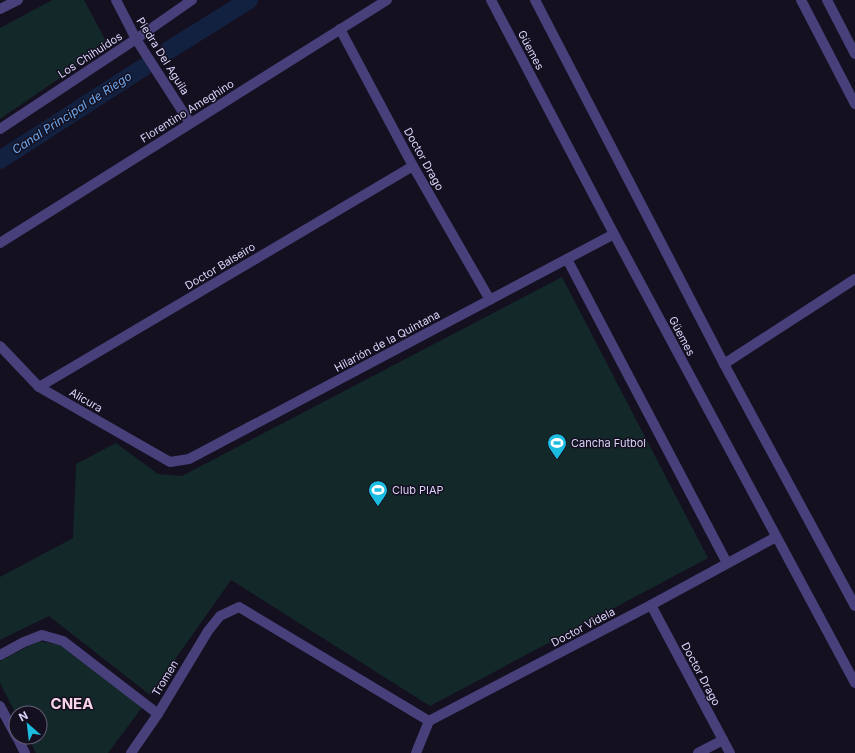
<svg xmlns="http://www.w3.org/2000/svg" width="855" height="753" viewBox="0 0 855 753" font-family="Inter,sans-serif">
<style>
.green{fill:#132829}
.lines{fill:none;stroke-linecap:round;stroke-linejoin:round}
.canal{stroke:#132141;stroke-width:18}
.minor{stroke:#47407a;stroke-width:10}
.labels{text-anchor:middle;stroke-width:3;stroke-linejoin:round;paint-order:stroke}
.street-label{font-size:11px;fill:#dbd4fa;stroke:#141020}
.poi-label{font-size:11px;fill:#dbd4fa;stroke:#141020;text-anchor:start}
.water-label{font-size:12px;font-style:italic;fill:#6da8ee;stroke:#141020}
.district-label{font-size:15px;font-weight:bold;fill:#fad6ea;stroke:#141020}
</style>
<rect width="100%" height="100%" fill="#141020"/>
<g class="green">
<path d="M52,0H84L108,45L0,119V28Z"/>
<path d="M562,277L708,558L430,706L231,580L150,695L49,616L0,640V577L73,538L76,464L116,443L158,474L182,476Z"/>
<path d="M39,641L61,645L143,706L108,753H36L28,737H40V713H16V714L0,683V661Z"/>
</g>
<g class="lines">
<g class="canal">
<path d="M169,50L249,0"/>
<path d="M0,160L144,67"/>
</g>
<g class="minor">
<path d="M116,0L136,39L190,123"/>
<path d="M491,0L614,234L855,683"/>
<path d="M535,0L724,364L855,606"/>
<path d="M801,0L855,104"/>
<path d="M827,0L855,54"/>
<path d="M0,9L18,0"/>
<path d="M340,29L413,166L490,300"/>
<path d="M0,129L136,39L192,0"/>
<path d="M0,243L387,0"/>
<path d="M567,259L727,563"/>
<path d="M0,346L39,387L170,462L189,459L614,234"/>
<path d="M724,364L855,279"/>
<path d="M39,387L413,166"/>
<path d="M651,605L730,753"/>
<path d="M0,655L24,642L42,635L63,641L158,714"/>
<path d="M0,706L16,736"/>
<path d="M17,737L25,753"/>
<path d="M131,753L158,714L208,631L220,616L239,607L429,721"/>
<path d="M416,753L429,721L651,605L776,537"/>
<path d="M698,753L723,740"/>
</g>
</g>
<defs>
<symbol id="stadium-pin" viewBox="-11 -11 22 30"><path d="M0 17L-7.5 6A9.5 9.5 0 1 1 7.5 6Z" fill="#1abce0" stroke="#141020"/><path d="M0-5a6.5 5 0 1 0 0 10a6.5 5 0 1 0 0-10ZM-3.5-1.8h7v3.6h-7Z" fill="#fff"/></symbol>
</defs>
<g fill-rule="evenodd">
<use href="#stadium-pin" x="546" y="432" width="22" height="30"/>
<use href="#stadium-pin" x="367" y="479" width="22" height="30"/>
</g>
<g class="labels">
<g class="street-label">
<text transform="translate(531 50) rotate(62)" y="4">Güemes</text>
<text transform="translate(90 55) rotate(-33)" y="4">Los Chihuidos</text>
<text transform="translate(163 56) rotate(58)" y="4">Piedra Del Aguila</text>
<text transform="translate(187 111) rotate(-32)" y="4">Florentino Ameghino</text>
<text transform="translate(424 159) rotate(61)" y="4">Doctor Drago</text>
<text transform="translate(220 266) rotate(-31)" y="4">Doctor Balseiro</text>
<text transform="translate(682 336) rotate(62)" y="4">Güemes</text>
<text transform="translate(387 341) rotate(-28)" y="4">Hilarión de la Quintana</text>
<text transform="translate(86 400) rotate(30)" y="4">Alicura</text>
<text transform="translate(583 627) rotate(-28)" y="4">Doctor Videla</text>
<text transform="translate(701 674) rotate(62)" y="4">Doctor Drago</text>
<text transform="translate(165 678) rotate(-59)" y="4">Tromen</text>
</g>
<g class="poi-label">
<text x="571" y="447">Cancha Futbol</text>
<text x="392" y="494">Club PIAP</text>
</g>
<g class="water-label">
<text transform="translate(72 113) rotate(-33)" y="4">Canal Principal de Riego</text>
</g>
<g class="district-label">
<text x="72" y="709">CNEA</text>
</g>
</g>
<g transform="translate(28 725) rotate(332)"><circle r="19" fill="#141020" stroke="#645e77"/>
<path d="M0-3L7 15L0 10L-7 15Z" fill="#1abce0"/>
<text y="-6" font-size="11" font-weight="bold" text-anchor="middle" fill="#dbd4fa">N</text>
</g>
</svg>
